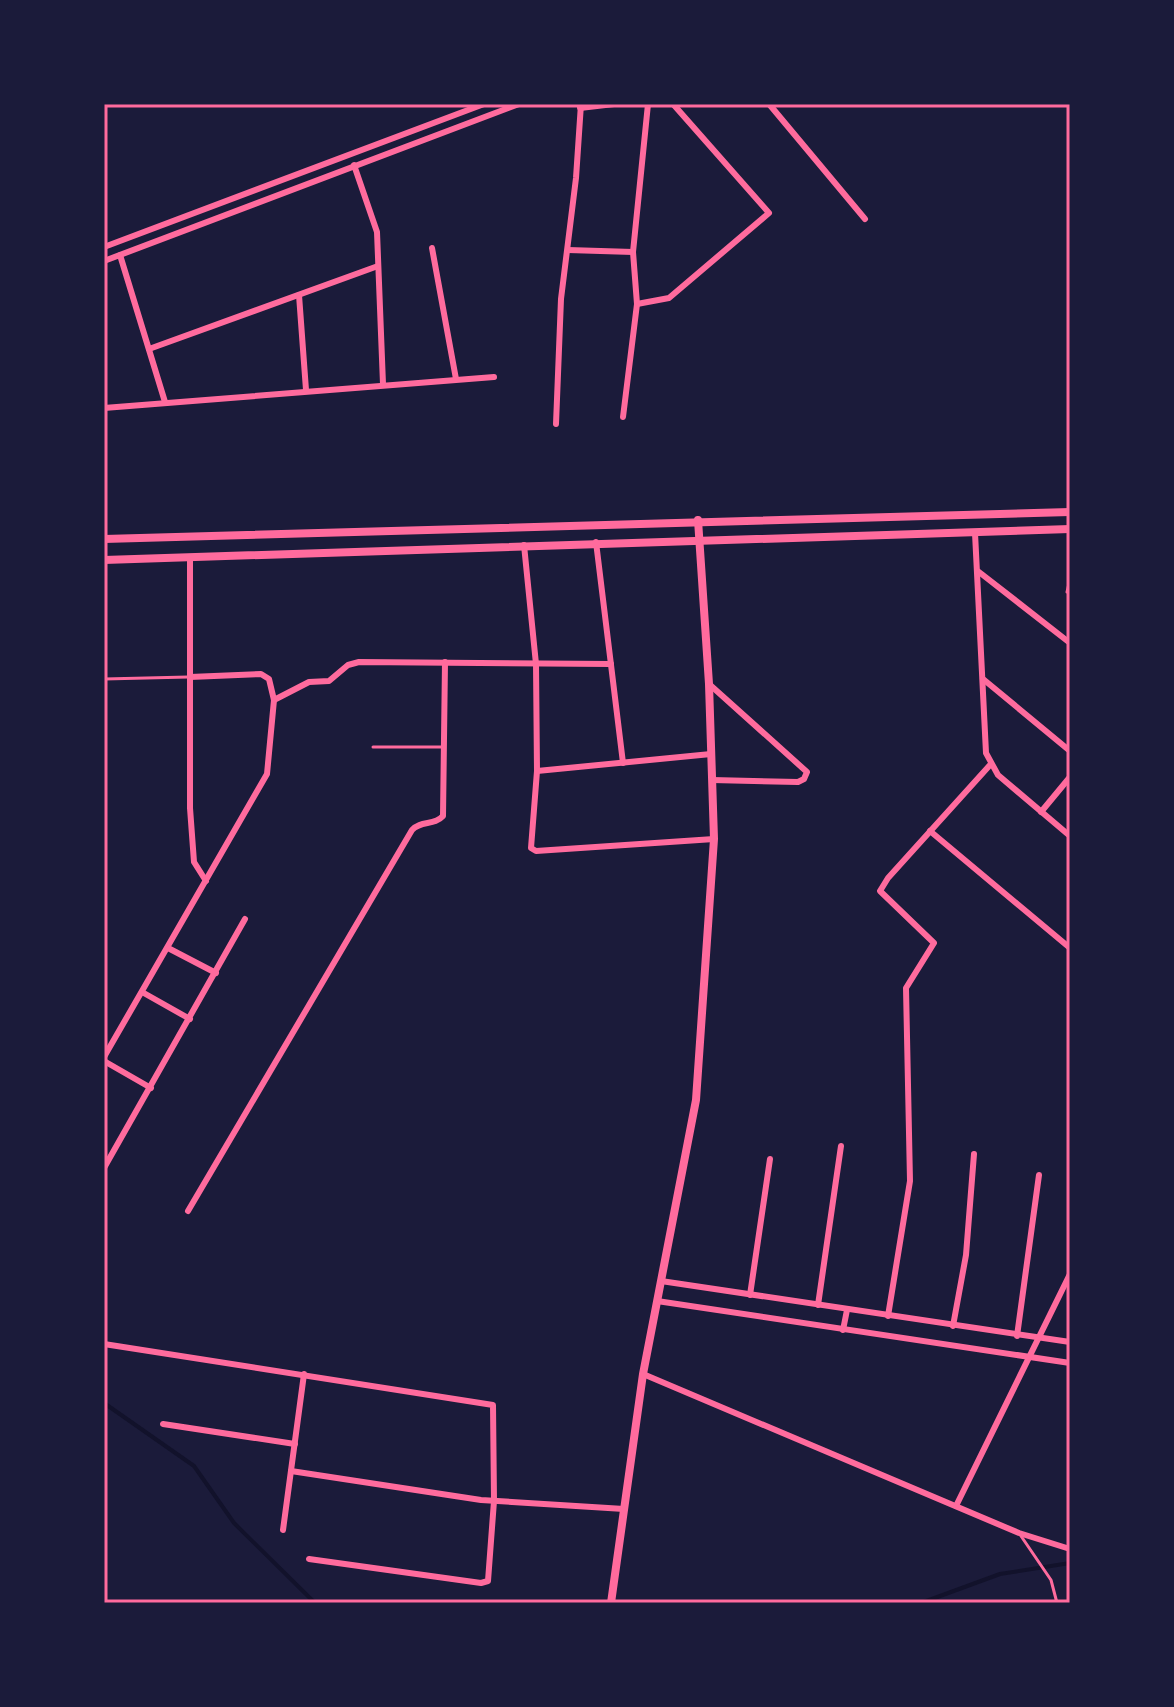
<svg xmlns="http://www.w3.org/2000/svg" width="1174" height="1707" viewBox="0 0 1174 1707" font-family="Cabin,sans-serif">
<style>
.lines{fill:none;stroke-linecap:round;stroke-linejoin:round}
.stream{stroke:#12122b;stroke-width:4}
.service{stroke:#ff6b9d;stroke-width:3}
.minor{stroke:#ff6b9d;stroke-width:6}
.secondary{stroke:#ff6b9d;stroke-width:8}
.neatline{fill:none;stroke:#ff6b9d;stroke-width:3}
</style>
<rect width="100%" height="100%" fill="#1b1b3a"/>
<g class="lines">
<g class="stream">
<path d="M104,1403L194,1466L234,1523L315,1603"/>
<path d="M921,1603L1000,1574L1070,1563"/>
</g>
<g class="service">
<path d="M1067,592L1070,579"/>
<path d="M104,679L188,677"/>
<path d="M373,747H442"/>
<path d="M1021,1536L1051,1580L1057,1603"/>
</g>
<g class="minor">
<path d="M769,104L865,219"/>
<path d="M580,108L614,104"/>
<path d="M354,165L377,232L383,384"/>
<path d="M104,247L484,104"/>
<path d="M432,248L456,379"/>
<path d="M568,250L633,252"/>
<path d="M120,255L165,402"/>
<path d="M104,261L519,104"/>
<path d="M299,295L306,390"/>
<path d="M637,304L669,298L769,213L673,104"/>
<path d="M149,349L378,266"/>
<path d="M104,408L494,377"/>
<path d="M623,417L637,304L633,252L648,104"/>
<path d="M556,424L561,299L576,178L581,104"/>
<path d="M975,533L986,753L998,775L1070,836"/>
<path d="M596,542L623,763"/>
<path d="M524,545L536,664L537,771L531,848L536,851L714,839"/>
<path d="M190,557V808L194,862L206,881"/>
<path d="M979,572L1070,643"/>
<path d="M983,679L1070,751"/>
<path d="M709,684L807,772L804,779L798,782L712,780"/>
<path d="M274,700L309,682L329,681L348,665L359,662L611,664"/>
<path d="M537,771L711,754"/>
<path d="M1041,812L1070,777"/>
<path d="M930,831L1070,948"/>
<path d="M168,948L216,973"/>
<path d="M142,992L190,1019"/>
<path d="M104,1057L267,774L274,700L269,679L261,674L190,677"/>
<path d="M104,1061L151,1088"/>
<path d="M104,1168L245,919"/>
<path d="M188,1211L412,830C421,820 434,826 443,816L445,662"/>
<path d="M661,1281L1070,1342"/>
<path d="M750,1295L770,1159"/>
<path d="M657,1301L1070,1363"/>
<path d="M818,1305L841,1146"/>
<path d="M888,1316L910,1181L906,988L934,943L880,891L888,878L990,765"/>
<path d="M953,1326L966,1255L974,1154"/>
<path d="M843,1330L847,1310"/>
<path d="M1017,1336L1039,1175"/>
<path d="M104,1344L493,1405L494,1501L488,1581L481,1583L309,1559"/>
<path d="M643,1374L1019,1533L1070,1549"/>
<path d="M163,1424L295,1444"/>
<path d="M291,1471L481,1500L624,1509"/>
<path d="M956,1506L1070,1274"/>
<path d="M283,1530L304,1374"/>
</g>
<g class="secondary">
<path d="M104,539L1070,512"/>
<path d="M104,560L1070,529"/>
<path d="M611,1603L643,1374L696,1100L714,839L709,684L698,520"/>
</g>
</g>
<rect width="1174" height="1707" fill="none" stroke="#1b1b3a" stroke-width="212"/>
<rect x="106" y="106" width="962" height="1495" class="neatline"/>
</svg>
